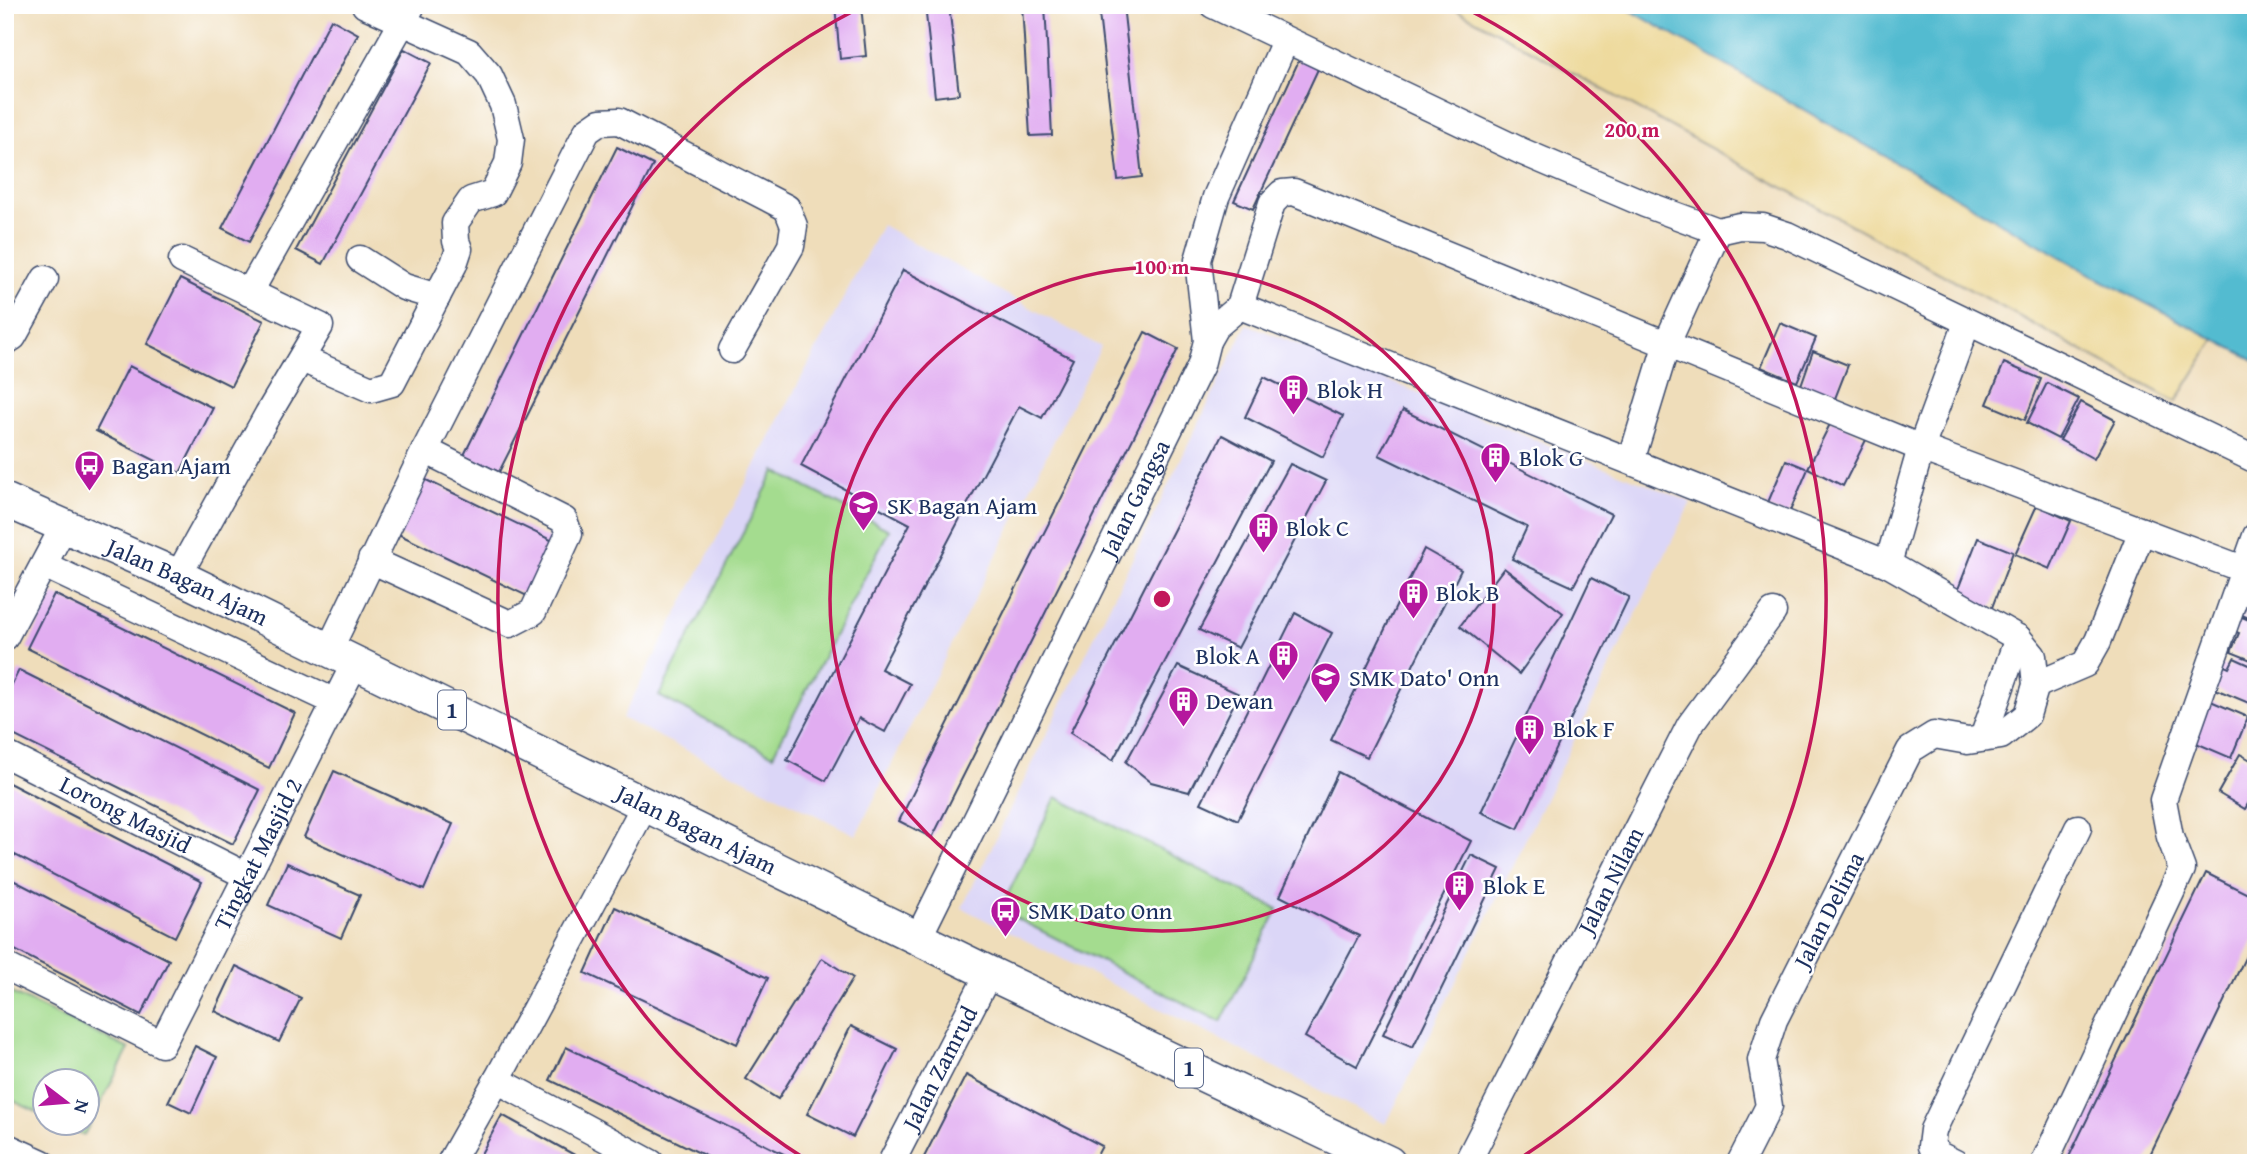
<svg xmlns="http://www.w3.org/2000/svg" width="2261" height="1168" viewBox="0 0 2261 1168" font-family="'Gentium Book Plus',serif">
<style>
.built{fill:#dbd6f7}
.green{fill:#a4dc8f;stroke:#608676;stroke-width:2}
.sand{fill:#eeda9e;stroke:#84847e;stroke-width:2}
.water{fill:#53bbd0;stroke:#377597;stroke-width:2}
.building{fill:#e1adf1}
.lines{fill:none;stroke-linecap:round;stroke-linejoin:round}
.minor-casing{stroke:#3b496c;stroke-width:29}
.major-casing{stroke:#3b496c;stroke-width:36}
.minor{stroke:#fff;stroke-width:26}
.major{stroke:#fff;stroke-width:33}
.ring{fill:none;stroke:#c2185b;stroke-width:3.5}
.labels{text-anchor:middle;stroke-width:5;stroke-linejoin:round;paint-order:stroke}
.shield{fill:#fff;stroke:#5f6d8e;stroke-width:2}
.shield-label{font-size:23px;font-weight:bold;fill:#1b2f5e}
.poi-label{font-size:24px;fill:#1b2f5e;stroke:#fff;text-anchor:start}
.street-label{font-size:24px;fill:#1b2f5e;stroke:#fff}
.centre{fill:#c2185b;stroke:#fff;stroke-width:3.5}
.ring-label{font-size:21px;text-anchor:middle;font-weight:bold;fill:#c2185b;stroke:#fff;stroke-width:5;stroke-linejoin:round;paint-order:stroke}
</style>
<rect width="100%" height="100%" fill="#fff"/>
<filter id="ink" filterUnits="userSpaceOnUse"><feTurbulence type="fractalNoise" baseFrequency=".0143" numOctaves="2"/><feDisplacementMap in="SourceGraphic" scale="14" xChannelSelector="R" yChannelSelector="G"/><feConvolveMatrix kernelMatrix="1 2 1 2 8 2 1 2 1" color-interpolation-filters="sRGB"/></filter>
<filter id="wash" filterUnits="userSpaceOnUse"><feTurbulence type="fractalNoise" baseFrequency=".00686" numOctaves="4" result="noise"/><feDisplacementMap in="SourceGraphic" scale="28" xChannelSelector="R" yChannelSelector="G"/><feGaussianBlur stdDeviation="1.57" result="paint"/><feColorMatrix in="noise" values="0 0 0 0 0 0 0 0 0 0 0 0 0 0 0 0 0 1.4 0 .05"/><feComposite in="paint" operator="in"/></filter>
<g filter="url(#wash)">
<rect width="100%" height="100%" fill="#efddba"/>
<g class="built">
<path d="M882,225L1101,347L856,835L622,718Z"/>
<path d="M1247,324L1691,502L1386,1124L962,908Z"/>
</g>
<g class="green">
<path d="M775,471L889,530L773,755L659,696Z"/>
<path d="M1056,797L1278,909L1221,1022L1000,910Z"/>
<path d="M5,990L129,1049L84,1135L59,1123L88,1122V1080H46L45,1116L5,1097Z"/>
</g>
<path class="sand" d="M1448,5H1621L2096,277L2215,339L2176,402Z"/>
<path class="water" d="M1621,5H2256V361L2096,277Z"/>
<g id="blocks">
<g class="building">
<path d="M835,5H861L866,56L840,59Z"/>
<path d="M925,5H949L959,94L935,97Z"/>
<path d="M1022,5H1045L1052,135L1030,136Z"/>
<path d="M1098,5H1123L1142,177L1118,180Z"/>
<path d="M331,19L358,34L249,242L222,228Z"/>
<path d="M404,49L431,63L323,264L296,250Z"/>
<path d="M1300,58L1319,67L1253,209L1234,201Z"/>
<path d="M617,147L653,165L499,472L464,455Z"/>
<path d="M903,270L1073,359L1042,418L1019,406L881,669L910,684L885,732L859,718L826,781L787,760L910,524L801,466Z"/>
<path d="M180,279L264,321L231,386L147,344Z"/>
<path d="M1780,323L1816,338L1797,382L1761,367Z"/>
<path d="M1145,332L1178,349L932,838L899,821Z"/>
<path d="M1813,351L1848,365L1834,401L1800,388Z"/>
<path d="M2004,363L2041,379L2025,420L1987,404Z"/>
<path d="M129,366L213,408L180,473L96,431Z"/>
<path d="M1264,377L1343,416L1323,457L1245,417Z"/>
<path d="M2047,383L2079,399L2058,439L2027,423Z"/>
<path d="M2081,402L2115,420L2094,459L2060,440Z"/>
<path d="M1403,410L1611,514L1573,587L1512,559L1527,527L1379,455Z"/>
<path d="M1832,420L1867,438L1843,486L1808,468Z"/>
<path d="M1222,435L1271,461L1113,760L1070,733Z"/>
<path d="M1786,460L1808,469L1788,516L1766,507Z"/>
<path d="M1290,464L1326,481L1238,648L1199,630Z"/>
<path d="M422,478L553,541L527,596L396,533Z"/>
<path d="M2037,505L2071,521L2050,569L2015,554Z"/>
<path d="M1978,538L2013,552L1991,610L1955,597Z"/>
<path d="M1424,549L1461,570L1367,757L1331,740Z"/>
<path d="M1504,568L1563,613L1519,674L1460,626Z"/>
<path d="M1591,578L1629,597L1518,829L1481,812Z"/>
<path d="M2256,578V621L2237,613Z"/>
<path d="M54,594L295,713L269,768L27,648Z"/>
<path d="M1295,613L1332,633L1238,820L1201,803Z"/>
<path d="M2235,614L2256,623V662L2231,652L2239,633L2229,629Z"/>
<path d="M2234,658L2256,668V706L2208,686L2218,663L2229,668Z"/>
<path d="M1178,666L1239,694L1189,792L1151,782L1126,762Z"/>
<path d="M19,670L260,790L233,844L5,731V698Z"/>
<path d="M2206,699L2248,717L2231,758L2189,740Z"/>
<path d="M2240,754L2256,763V790L2245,809L2218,793Z"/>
<path d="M334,771L453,824L424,890L304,837Z"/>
<path d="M1338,772L1471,841L1357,1066L1305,1037L1359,936L1280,896Z"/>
<path d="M5,781L202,882L175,937L5,850Z"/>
<path d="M1471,855L1500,869L1413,1047L1383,1034Z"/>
<path d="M287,863L360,895L341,938L268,905Z"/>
<path d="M2206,873L2256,898V935L2146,1163H2066Z"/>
<path d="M5,876L169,960L141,1015L5,945Z"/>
<path d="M615,907L768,978L737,1044L585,973Z"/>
<path d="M822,958L853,978L778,1099L746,1079Z"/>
<path d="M236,966L301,998L279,1042L215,1011Z"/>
<path d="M851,1026L897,1049L853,1137L807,1114Z"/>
<path d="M195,1046L217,1057L191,1113L168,1102Z"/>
<path d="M566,1047L802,1163H720L550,1080Z"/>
<path d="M966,1075L1102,1146L1093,1163H921Z"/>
<path d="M502,1115L589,1163H476Z"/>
</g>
</g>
</g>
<g filter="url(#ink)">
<use href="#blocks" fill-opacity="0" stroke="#3b496c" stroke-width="2"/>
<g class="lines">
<defs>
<g id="minor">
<path d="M1213,5L1523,152L1645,204L1718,231L1740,226L1763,227L1787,235L2256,460"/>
<path d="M360,259L404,287L437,297"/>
<path d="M249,293L411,7"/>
<path d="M1240,306L1888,564L2018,638L2033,656L2036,685L2027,715L2001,736L1968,741L1934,735L1910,750L1774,1020L1761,1060L1769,1106L1740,1163"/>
<path d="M1207,341L1215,327L1240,306L1272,203L1282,193L1294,192L1921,448L2256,574"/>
<path d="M5,342L13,337L45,279"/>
<path d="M302,359L371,389L392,383L454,264L459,249L456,241L455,223L471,200L493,193L508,163L511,139L503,105L489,75L469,52L365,5"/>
<path d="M1631,461L1667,343L1718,231"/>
<path d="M371,560L510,624L533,612L569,534L564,520L425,450"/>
<path d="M1888,564L1921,448L1967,323"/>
<path d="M44,565L335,702"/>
<path d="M178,576L268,414L320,326L182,260"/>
<path d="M5,637L64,526"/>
<path d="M329,650L425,450L587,131L600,122L619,121L787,208L794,226L791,246L732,350"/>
<path d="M2036,685L2085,664L2098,641L2142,531"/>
<path d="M1983,738L2018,638"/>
<path id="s1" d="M5,754L247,876"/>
<path id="s2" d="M918,938L1201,365L1207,341L1198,260L1216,197L1285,41"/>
<path id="s3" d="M5,966L162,1044L355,663"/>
<path d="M497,1080L651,1163"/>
<path d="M5,1146L42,1163"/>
<path d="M450,1163L497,1080L645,805"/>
<path id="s4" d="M891,1163L989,973"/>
<path id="s5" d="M1467,1163L1690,725L1773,612"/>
<path d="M1955,1163L1939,1155L1931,1146L1933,1130L2078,828"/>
<path d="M2044,1163L2182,869L2170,837L2163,800L2256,536"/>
</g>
<g id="major">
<path id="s6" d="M5,500L178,576L989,973L1389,1163"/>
</g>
</defs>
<use href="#minor" class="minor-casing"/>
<use href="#major" class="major-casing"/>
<use href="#minor" class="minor"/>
<use href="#major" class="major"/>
</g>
</g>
<g class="ring">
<circle cx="1162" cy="599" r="332"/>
<path d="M810 1162A664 664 0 0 1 861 7M1463 7A664 664 0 0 1 1514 1162"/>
</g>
<defs>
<symbol id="building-pin" viewBox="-11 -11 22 30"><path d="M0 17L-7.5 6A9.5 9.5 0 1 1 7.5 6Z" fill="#b5179e" stroke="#fff"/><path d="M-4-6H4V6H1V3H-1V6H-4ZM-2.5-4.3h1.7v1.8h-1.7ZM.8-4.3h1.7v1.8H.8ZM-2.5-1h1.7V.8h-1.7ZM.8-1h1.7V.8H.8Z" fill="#fff"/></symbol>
<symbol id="bus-pin" viewBox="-11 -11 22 30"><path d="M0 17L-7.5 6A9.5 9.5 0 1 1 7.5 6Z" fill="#b5179e" stroke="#fff"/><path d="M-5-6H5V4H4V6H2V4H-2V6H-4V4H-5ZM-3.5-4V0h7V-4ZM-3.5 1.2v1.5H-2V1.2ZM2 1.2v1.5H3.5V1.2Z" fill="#fff"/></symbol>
<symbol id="school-pin" viewBox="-11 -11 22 30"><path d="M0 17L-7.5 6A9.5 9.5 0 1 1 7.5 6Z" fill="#b5179e" stroke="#fff"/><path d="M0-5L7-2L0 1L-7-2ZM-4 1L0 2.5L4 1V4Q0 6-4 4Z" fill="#fff"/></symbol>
</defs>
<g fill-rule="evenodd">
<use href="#building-pin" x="1276" y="372" width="35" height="47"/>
<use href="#building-pin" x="1478" y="440" width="35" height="47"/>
<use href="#bus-pin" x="72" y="448" width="35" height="47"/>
<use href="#school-pin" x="846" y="488" width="35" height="47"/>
<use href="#building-pin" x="1246" y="510" width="35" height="47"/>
<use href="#building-pin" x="1396" y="576" width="35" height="47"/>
<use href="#building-pin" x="1266" y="638" width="35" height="47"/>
<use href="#school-pin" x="1308" y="660" width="35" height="47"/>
<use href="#building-pin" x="1166" y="684" width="35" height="47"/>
<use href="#building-pin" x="1512" y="712" width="35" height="47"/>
<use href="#building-pin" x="1442" y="868" width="35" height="47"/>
<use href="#bus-pin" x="988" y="894" width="35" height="47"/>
</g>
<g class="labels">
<g class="shield">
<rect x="438" y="690.5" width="28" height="39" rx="5"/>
<rect x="1175" y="1048.5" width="28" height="39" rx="5"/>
</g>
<g class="shield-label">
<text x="452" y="718">1</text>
<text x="1189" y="1076">1</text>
</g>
<g class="poi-label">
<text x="1317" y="398">Blok H</text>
<text x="1519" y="466">Blok G</text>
<text x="112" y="474">Bagan Ajam</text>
<text x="887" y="514">SK Bagan Ajam</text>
<text x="1286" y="536">Blok C</text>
<text x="1436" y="601">Blok B</text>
<text x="1260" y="664" text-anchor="end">Blok A</text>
<text x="1349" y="686">SMK Dato' Onn</text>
<text x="1206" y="709">Dewan</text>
<text x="1553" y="737">Blok F</text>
<text x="1483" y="894">Blok E</text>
<text x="1028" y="919">SMK Dato Onn</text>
</g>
<g class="street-label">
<text dy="8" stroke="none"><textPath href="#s2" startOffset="490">Jalan Gangsa</textPath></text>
<text dy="8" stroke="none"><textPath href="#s6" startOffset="200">Jalan Bagan Ajam</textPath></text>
<text dy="8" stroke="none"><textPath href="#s1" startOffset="135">Lorong Masjid</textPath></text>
<text dy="8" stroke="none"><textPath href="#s6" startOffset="766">Jalan Bagan Ajam</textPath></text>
<text dy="8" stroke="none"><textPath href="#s3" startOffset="388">Tingkat Masjid 2</textPath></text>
<text dy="8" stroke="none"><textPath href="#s5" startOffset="317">Jalan Nilam</textPath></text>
<text transform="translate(1829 910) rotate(-63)" y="8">Jalan Delima</text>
<text dy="8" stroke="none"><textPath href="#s4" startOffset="107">Jalan Zamrud</textPath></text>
</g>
</g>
<circle cx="1162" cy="599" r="10" class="centre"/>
<g class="ring-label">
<text x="1632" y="137">200 m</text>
<text x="1162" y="274">100 m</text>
</g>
<rect width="2261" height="1168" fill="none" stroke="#fff" stroke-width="28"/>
<g transform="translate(66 1102) rotate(106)"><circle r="33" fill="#ffffff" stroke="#a4acbf" stroke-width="2"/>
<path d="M0-5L12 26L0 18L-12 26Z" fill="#b5179e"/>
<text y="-10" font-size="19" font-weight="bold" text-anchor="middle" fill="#1b2f5e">N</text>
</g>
</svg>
